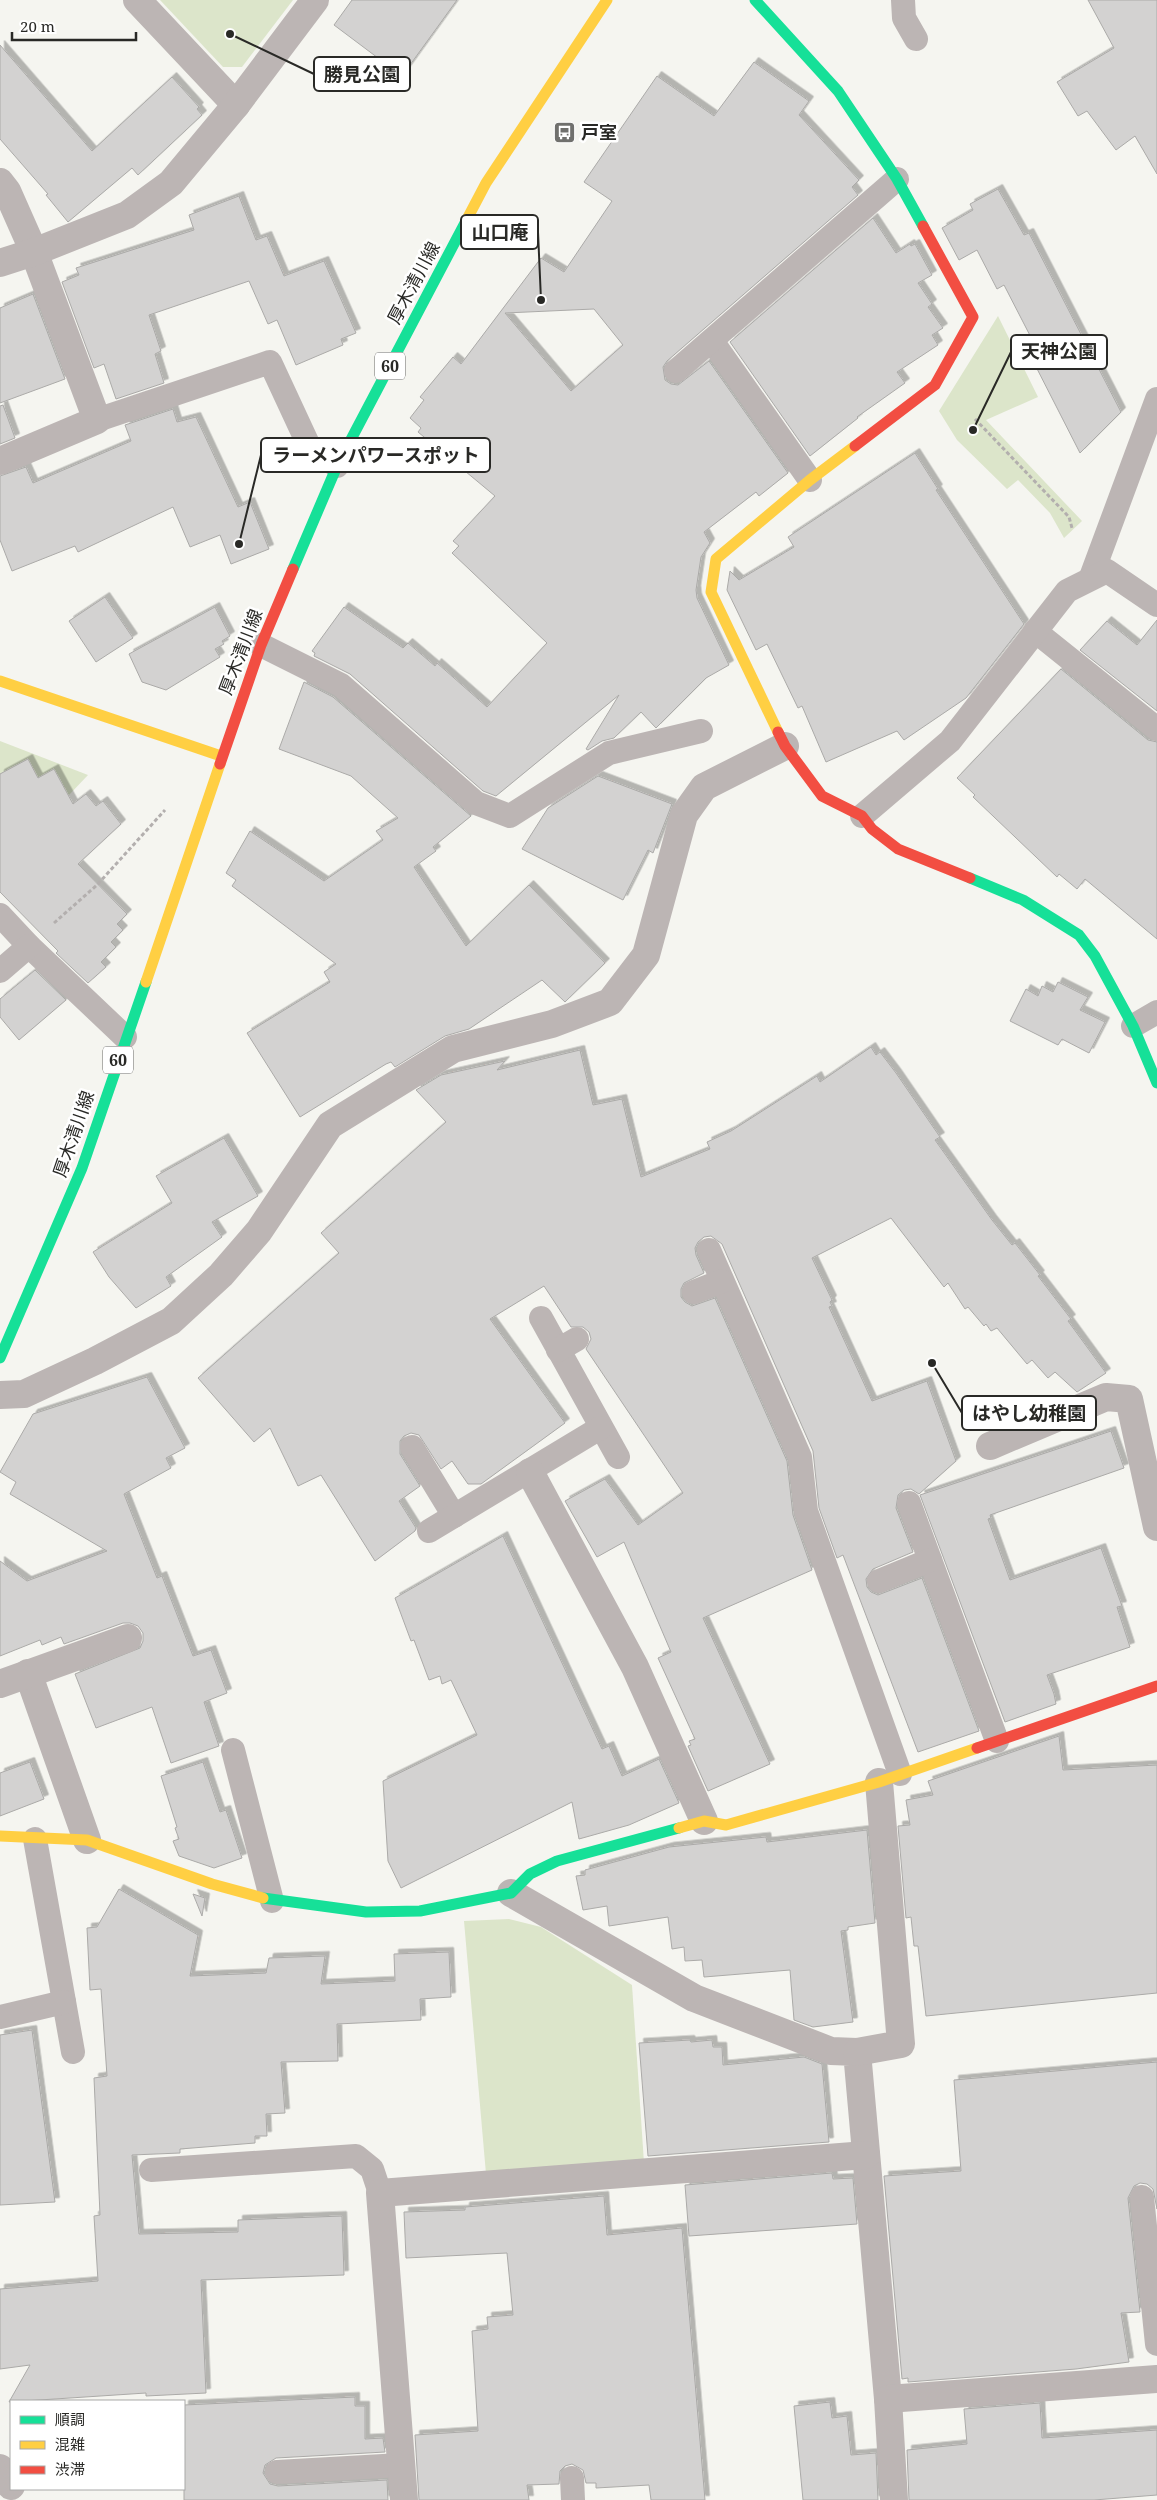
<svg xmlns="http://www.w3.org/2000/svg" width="1157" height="2500" viewBox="0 0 1157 2500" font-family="'Noto Serif','Noto Sans JP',serif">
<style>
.green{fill:#dce5ca}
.building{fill:#d3d2d1;stroke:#abaaa8;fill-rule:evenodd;filter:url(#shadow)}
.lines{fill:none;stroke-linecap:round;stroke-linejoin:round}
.path{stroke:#b3afae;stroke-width:3;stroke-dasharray:4 2.5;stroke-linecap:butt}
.lane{stroke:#bcb5b4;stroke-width:24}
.street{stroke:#bcb5b4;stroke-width:28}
.fast{stroke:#16e098;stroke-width:11}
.slow{stroke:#ffcf43;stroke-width:11}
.jam{stroke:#f24e42;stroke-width:11}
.labels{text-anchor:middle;stroke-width:5;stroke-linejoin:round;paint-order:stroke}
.shield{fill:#fff;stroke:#696967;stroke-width:1}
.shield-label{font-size:16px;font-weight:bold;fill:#292926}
.poi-label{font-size:18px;font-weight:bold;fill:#292926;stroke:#fff;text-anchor:start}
.street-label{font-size:18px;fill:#292926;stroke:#fff}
.leader{fill:none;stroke:#292926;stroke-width:2}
.callout-dot{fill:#292926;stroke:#fff;stroke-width:2}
.callout{fill:#fff;stroke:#292926;stroke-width:2}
.callout-label{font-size:19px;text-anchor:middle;font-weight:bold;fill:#292926}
</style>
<defs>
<filter id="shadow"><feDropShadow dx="4.5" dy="-4.5" stdDeviation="0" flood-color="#0004"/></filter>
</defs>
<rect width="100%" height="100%" fill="#f5f5f0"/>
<g class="green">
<path d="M160,0H293L242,67H223Z"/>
<path d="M998,316L1038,397L986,420L1082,521L1064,538L1050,513L1018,480L1007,489L957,440L939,411Z"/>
<path d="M0,741L88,775L28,838L0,785Z"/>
<path d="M509,1919L541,1927L632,1985L644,2163L486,2174L464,1921Z"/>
</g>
<g class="building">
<path d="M352,0H457L402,76L334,25Z"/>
<path d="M1088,0H1157V174L1135,136L1116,150L1087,111L1078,116L1057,82L1114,48Z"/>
<path d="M0,45L92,151L172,77L199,107L197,109L202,115L138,175L132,168L68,222L46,195L48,194L0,139Z"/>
<path d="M754,62L809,101L799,115L859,180L852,187L858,195L667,361L663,367L665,380L671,384L678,385L709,361L788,473L759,496L756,492L704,532L710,543L701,557L696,590L697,598L729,665L706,678L656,728L641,712L614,738L602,741L588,750L586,749L619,695L496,796L483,791L350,674L314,656L315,653L312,651L344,607L403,648L408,643L435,666L437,663L487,707L547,643L452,553L459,546L453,541L495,496L418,432L421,428L410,418L424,400L420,397L453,357L461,364L541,258L564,272L612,201L584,182L657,76L714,116ZM594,309L623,345L571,391L505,313Z"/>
<path d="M998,189L1024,235L1029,233L1121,412L1080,453L1031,357L1039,353L1004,285L997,289L977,250L959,260L942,228L973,210L970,204Z"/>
<path d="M239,196L256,240L267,236L284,276L324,261L356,333L341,339L343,345L296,365L277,320L268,324L249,281L149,315L161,351L155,354L164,383L116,399L104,364L94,368L62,282L79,275L76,268L194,230L189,215Z"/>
<path d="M873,218L896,253L910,244L911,246L915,244L932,275L918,283L932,304L928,307L943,328L932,335L938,345L897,372L905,383L857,417L858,418L810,456L730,342Z"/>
<path d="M33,294L65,379L0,403V308Z"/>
<path d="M3,405L15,438L0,444V406Z"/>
<path d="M173,409L177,422L196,417L238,507L250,502L269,549L231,564L220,535L190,547L173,507L78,552L75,546L12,571L0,540V476L26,467L33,483L131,441L125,425Z"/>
<path d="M915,453L938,489L936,490L1024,624L966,698L904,740L897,731L826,762L802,706L798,708L767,644L756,650L727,590L730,571L739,580L794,547L788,537Z"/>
<path d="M105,597L133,638L96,662L69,621Z"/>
<path d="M215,607L230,636L222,641L224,644L215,649L220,657L166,690L142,682L129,654Z"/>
<path d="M1157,620V711L1080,650L1107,621L1137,645Z"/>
<path d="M1061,669L1148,740L1157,742V939L1085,879L1077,889L1059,874L1057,877L973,797L975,795L957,778Z"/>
<path d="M304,682L333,697L471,816L433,847L436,851L414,867L466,946L529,885L605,963L565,1002L542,980L469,1029L445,1036L395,1067L391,1062L386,1064L300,1117L247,1033L330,982L324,972L336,964L232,886L236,880L226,873L250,831L324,881L383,840L376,831L398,818L351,776L279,749Z"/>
<path d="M28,759L38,778L54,769L73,804L86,794L96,806L103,801L121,824L78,864L127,914L117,924L123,930L111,942L116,947L101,962L106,967L88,983L56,953L58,951L0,892V774Z"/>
<path d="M598,776L672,804L653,853L648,850L623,900L522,849L548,808Z"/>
<path d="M35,970L66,1000L19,1040L0,1017V999Z"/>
<path d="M1058,982L1088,997L1080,1010L1105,1022L1089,1053L1062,1039L1058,1045L1010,1021L1026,989L1038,996L1042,986L1053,992Z"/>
<path d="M871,1047L876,1055L880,1052L896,1073L940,1137L935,1140L992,1220L1012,1245L1015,1243L1040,1275L1038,1276L1071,1319L1068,1321L1106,1373L1077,1392L1055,1372L1048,1378L1032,1360L1027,1364L997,1328L991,1331L986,1324L984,1326L968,1307L965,1309L948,1283L944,1287L891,1218L812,1258L832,1300L830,1302L832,1306L829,1307L872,1401L927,1381L956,1461L919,1494L911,1489L904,1490L898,1495L896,1508L913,1552L873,1569L866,1579L867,1587L871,1592L878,1595L922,1578L979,1731L918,1752L843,1555L837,1558L819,1508L813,1451L722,1244L711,1236L704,1237L698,1242L695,1248L696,1255L704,1273L684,1283L681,1289V1297L685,1302L692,1306L715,1298L787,1461L793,1515L812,1570L703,1618L770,1764L708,1791L688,1746L691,1745L689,1741L695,1739L658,1658L671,1652L624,1542L597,1557L565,1501L605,1479L638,1525L683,1493L586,1349L591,1339L589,1332L583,1327H571L544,1286L490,1319L565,1423L481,1484H468L452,1461L441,1469L419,1435L411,1433L404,1436L400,1441V1454L420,1486L399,1501L416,1528L415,1531L375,1561L321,1475L298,1486L270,1428L254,1442L198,1378L339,1253L321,1233L446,1122L416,1090L441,1075L505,1061L497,1070L580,1050L593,1105L622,1099L641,1177L710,1149L707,1142L731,1131L817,1076L820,1082Z"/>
<path d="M224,1138L258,1196L212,1222L222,1237L166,1277L171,1286L136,1308L109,1277L93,1252L172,1203L156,1176Z"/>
<path d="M147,1377L185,1448L166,1458L171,1468L124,1494L157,1578L162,1576L193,1656L211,1650L227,1693L204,1702L219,1746L171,1763L152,1707L96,1728L75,1674L140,1648L143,1641V1633L138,1626L130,1623H123L64,1644L61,1637L42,1645L40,1640L0,1656V1561L27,1581L107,1551L10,1494L16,1482L0,1472L33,1414Z"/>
<path d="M1111,1431L1124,1468L990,1515L991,1518L988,1519L1010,1580L1101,1548L1122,1606L1117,1607L1130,1647L1047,1675L1054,1694L1056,1704L1005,1722L920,1495Z"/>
<path d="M503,1536L602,1749L609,1746L622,1776L659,1759L679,1803L629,1825L579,1839L572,1802L401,1888L388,1861L383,1781L477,1735L451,1680L442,1684L440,1676L429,1680L414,1640L411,1641L395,1598Z"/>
<path d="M1059,1736L1063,1770L1157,1765V1993L926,2016L918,1946H914L911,1917L906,1918L898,1826L910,1825L906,1800L933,1795L928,1781Z"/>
<path d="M30,1762L44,1799L0,1816V1773Z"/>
<path d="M203,1762L220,1812L226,1810L242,1858L214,1868L179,1856L173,1841L179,1839L175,1828L177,1827L161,1776Z"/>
<path d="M867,1830L875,1923L848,1927V1930L841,1931L853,2022L813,2027L794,2020L790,1970L704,1977L702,1960L685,1961L684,1947L672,1949L668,1917L609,1926L607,1906L583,1910L576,1876L585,1875V1870L669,1847L766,1837L767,1842Z"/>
<path d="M119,1889L198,1935L190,1976L266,1973L269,1958L325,1956L321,1984L395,1981L394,1954L449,1952L451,1997L420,1999L421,2020L337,2024L338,2061L281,2062L285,2113L266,2114L267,2136H255V2143L180,2149V2153L132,2155L139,2234L238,2232V2220L342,2216L344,2275L201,2280L206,2393L146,2396V2393L9,2402L30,2365L0,2369V2289L98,2281L94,2216L100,2215L94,2078L107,2076L101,1989L90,1990L87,1928L97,1927Z"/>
<path d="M193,1894L205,1898L202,1916Z"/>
<path d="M32,2030L55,2202L0,2205V2035Z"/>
<path d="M690,2040L691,2042L712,2040L713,2047H722L723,2065L804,2057L822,2064L829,2142L648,2156L639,2043Z"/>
<path d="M1157,2062V2209L1153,2189L1147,2184L1140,2183L1134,2186L1128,2198L1140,2312L1121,2313L1129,2362L1076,2369L908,2382V2378L902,2379L884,2176L961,2171L954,2080Z"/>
<path d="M832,2173L833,2179L853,2178L857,2224L689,2236L685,2185Z"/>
<path d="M604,2196L607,2235L682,2228L705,2500H651L649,2485L596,2488V2483H586L583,2470L572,2464L565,2466L560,2471L559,2484L527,2485L529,2500H419L415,2435L478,2431L472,2331L488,2329L487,2317L513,2315L507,2253L406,2258L404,2212L465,2210V2207Z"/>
<path d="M355,2397V2406H365V2439L383,2438L385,2452L276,2458L265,2465L263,2473L270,2484L278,2486L387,2480L388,2500H184V2405Z"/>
<path d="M830,2402L832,2418L847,2416L851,2455L876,2453L878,2500H803L794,2406Z"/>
<path d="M1040,2403L1042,2438L1157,2430V2495L1094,2500H909L907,2450L967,2444L964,2409Z"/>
</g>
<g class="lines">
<g class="path">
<path d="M975,419L1069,517L1072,528"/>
<path d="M54,923L97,885L165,810"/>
</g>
<g class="lane">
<path d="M903,0L904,18L916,39"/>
<path d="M712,341L810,480"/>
<path d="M676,371L897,179"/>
<path d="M97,420L270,362L309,446L337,466"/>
<path d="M1091,577L1157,399"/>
<path d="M1035,631L1157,729"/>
<path d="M261,645L341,685L476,803L510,816L609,753L701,731"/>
<path d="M862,816L950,741L1067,591L1107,571L1157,605"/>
<path d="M0,915L29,946L125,1037"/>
<path d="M0,971L29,946"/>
<path d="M1133,1026L1157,1012"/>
<path d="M709,1250L800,1457L806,1511L900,1774"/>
<path d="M694,1292L722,1281"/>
<path d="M541,1318L618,1457"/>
<path d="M558,1350L577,1339"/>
<path d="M412,1447L454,1516"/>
<path d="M909,1503L997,1741"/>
<path d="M429,1531L600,1428"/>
<path d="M879,1581L930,1560"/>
<path d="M233,1750L272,1901"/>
<path d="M35,1839L73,2052"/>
<path d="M0,2017L64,2002"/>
<path d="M151,2170L356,2156L372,2169L380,2193"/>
<path d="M1142,2197L1157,2344"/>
<path d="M277,2472L401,2465"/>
<path d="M572,2478L573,2500"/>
</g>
<g class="street">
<path d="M137,0L236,105"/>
<path d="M0,182L7,191L34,252L97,420L0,461"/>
<path d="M0,263L34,252L127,215L171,183L236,105L315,0"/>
<path d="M0,1395L24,1394L95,1361L171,1321L221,1275L259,1231L330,1125L453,1049L552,1024L610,1002L646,955L684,815L704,787L785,746"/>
<path d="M990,1446L1106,1397L1129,1399L1157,1527"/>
<path d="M530,1472L635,1667L704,1821"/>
<path d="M28,1673L87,1840"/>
<path d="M0,1684L128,1638"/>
<path d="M511,1893L694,1998L831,2051L857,2052L888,2399"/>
<path d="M857,2052L901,2044L879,1782"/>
<path d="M0,2468L11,2486"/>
<path d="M404,2500L380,2193L866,2155"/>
<path d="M894,2500L888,2399L1157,2379"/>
</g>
<g class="fast">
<path d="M755,0L838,91L897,179L923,226"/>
<path d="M293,569L337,466L466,221"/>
<path d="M970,878L1023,900L1079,935L1095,956L1133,1026L1157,1083"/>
<path d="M0,1358L82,1168L146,982"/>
<path d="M263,1898L366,1912L420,1911L511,1893L530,1874L557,1861L679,1828"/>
</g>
<g class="slow">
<path d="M466,221L486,183L607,0"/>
<path d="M0,681L221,756"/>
<path d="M778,732L711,592L716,559L810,480L855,446"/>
<path d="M146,982L220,764"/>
<path d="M679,1828L704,1821L726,1825L879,1782L977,1748"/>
<path d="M0,1836L87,1840L212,1884L263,1898"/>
</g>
<g class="jam">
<path d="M855,446L935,385L973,317L923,226"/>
<path d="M778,732L785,746L822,796L862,816L872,829L898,849L970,878"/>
<path d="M220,764L261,645L293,569"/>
<path d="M977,1748L1157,1686"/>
</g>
</g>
<defs>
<symbol id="bus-square" viewBox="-11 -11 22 22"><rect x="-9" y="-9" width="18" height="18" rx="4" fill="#70706d" stroke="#fff"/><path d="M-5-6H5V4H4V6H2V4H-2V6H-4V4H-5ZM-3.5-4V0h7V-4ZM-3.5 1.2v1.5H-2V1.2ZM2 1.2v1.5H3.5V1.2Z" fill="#fff"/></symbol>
</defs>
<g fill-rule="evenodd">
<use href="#bus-square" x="552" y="120" width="25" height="25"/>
</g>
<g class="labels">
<g class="shield">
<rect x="375" y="352.5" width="30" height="27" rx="4"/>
<rect x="103" y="1046.5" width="30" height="27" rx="4"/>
</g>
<g class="shield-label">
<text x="390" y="372">60</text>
<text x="118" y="1066">60</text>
</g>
<g class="poi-label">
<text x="581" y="139">戸室</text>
</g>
<g class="street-label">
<text transform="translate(414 283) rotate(-62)" y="6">厚木清川線</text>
<text transform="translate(241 652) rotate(-69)" y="6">厚木清川線</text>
<text transform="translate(74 1134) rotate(-71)" y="6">厚木清川線</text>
</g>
</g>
<path class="leader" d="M230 34L314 74M541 300L538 232M973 430L1011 352M239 544L261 455M932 1363L962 1413"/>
<g class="callout-dot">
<circle cx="230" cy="34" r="5"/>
<circle cx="541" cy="300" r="5"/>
<circle cx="973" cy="430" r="5"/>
<circle cx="239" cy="544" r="5"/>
<circle cx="932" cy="1363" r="5"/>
</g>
<g class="callout">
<rect x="314" y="57" width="96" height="34" rx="5"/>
<rect x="461" y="215" width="77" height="34" rx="5"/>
<rect x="1011" y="335" width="96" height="34" rx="5"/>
<rect x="261" y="438" width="229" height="34" rx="5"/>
<rect x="962" y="1396" width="134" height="34" rx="5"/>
</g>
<g class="callout-label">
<text x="362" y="81">勝見公園</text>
<text x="500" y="239">山口庵</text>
<text x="1059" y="358">天神公園</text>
<text x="376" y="462">ラーメンパワースポット</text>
<text x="1029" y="1420">はやし幼稚園</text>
</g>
<rect x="10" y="2400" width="175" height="90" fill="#ffffff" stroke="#a9a9a8"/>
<rect x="20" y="2416" width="25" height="8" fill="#16e098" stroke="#a9a9a8"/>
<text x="55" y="2425" font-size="15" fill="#292926">順調</text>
<rect x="20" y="2441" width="25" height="8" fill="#ffcf43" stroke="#a9a9a8"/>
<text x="55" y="2450" font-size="15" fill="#292926">混雑</text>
<rect x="20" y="2466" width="25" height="8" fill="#f24e42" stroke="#a9a9a8"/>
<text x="55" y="2475" font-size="15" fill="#292926">渋滞</text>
<path d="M12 32v8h124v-8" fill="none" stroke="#292926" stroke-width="2.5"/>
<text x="20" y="32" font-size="15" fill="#292926" stroke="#ffffff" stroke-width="4" paint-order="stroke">20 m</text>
</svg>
